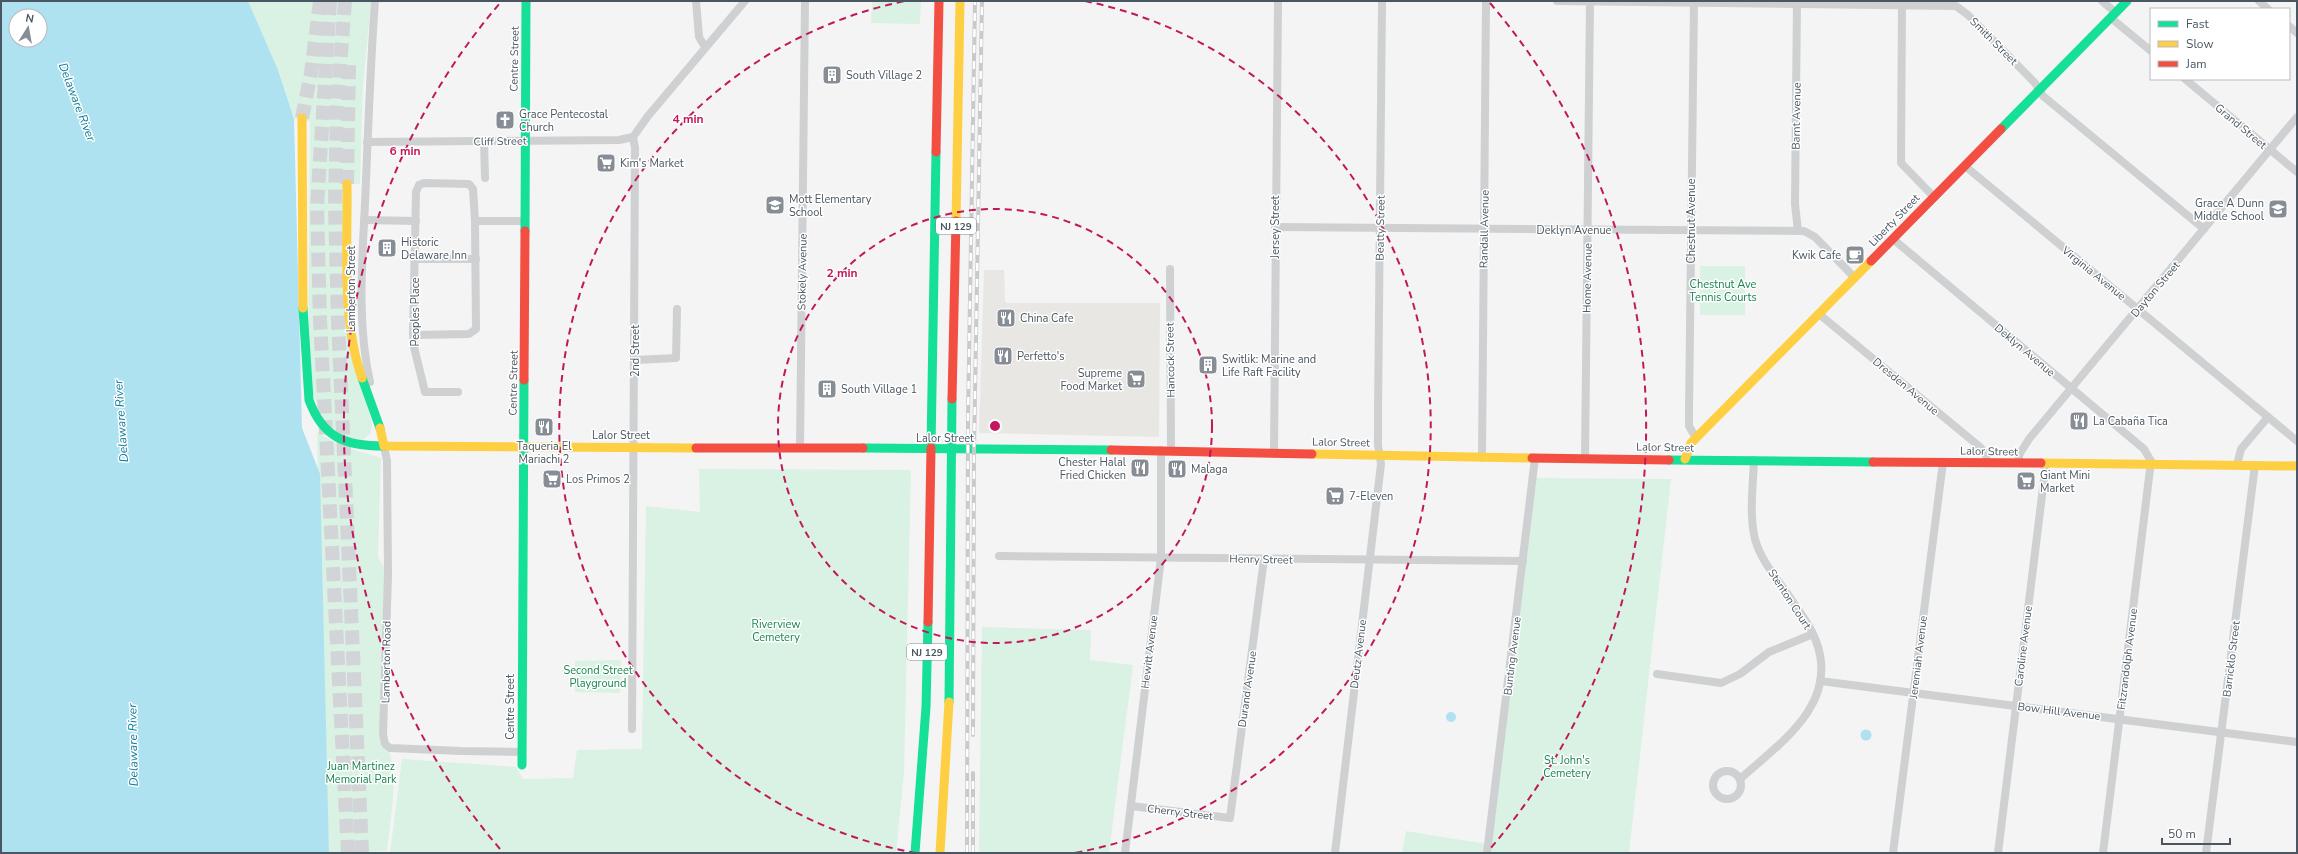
<svg xmlns="http://www.w3.org/2000/svg" width="2298" height="854" viewBox="0 0 2298 854" font-family="'Nunito Sans',sans-serif">
<style>
.commercial{fill:#e8e7e3}
.green{fill:#d9f2e3}
.water{fill:#aee2f0;fill-rule:evenodd}
.lines{fill:none;stroke-linecap:round;stroke-linejoin:round}
.highway-tunnel{stroke:#d2d4d7;stroke-width:14;stroke-dasharray:14 7;stroke-linecap:butt}
.street{stroke:#ced0d2;stroke-width:8}
.fast{stroke:#16e098;stroke-width:9}
.slow{stroke:#ffcf43;stroke-width:9}
.jam{stroke:#f24e42;stroke-width:9}
.rail-casing{stroke:#c9cacc;stroke-width:4}
.rail{stroke:#fff;stroke-width:2.5;stroke-dasharray:8;stroke-linecap:butt}
.ring{fill:none;stroke:#c2185b;stroke-width:2;stroke-dasharray:7 5}
.labels{text-anchor:middle;stroke-width:3;stroke-linejoin:round;paint-order:stroke}
.shield{fill:#fff;stroke:#808990;stroke-width:1}
.shield-label{font-size:10px;font-weight:bold;fill:#4a5661}
.street-label{font-size:11px;fill:#4a5661;stroke:#fff}
.poi-label{font-size:11px;fill:#4a5661;stroke:#fff;text-anchor:start}
.park-label{font-size:11px;fill:#17864f;stroke:#fff}
.water-label{font-size:12px;font-style:italic;fill:#0c7c9b;stroke:#fff}
.centre{fill:#c2185b;stroke:#fff;stroke-width:2}
.ring-label{font-size:12px;text-anchor:middle;font-weight:bold;fill:#c2185b;stroke:#fff;stroke-width:3;stroke-linejoin:round;paint-order:stroke}
</style>
<rect width="100%" height="100%" fill="#f4f4f4"/>
<path class="commercial" d="M984,270H1004L1005,301L1007,303H1160L1159,437L979,433Z"/>
<g class="green">
<path d="M248,1H371L363,87L360,184H343L344,287L372,426L370,434L363,440C323,435 320,412 308,380L310,121L294,119L278,70Z"/>
<path d="M872,1H921L920,24L871,23Z"/>
<rect x="1700" y="266" width="45" height="49"/>
<path d="M317,432L338,445L381,458L378,557L388,575L383,734C401,772 391,811 387,851L329,853Z"/>
<path d="M699,469L911,470L904,772L896,853H390L402,759L516,767L523,779L573,778L577,750L642,749L646,506L700,512Z"/>
<path d="M1532,478L1671,479L1629,853H1402L1406,831L1486,844Z"/>
<path d="M982,627L1091,630L1090,660L1133,665L1109,853H979Z"/>
<path d="M621,660L620,693L575,692V661Z"/>
</g>
<g class="water">
<path d="M1,1H248L278,70L294,119L302,428L320,474L329,853H1ZM16,16H40V40H16Z"/>
<circle cx="1451" cy="717" r="5"/>
<circle cx="1866" cy="735" r="5.5"/>
</g>
<g class="lines">
<g class="highway-tunnel">
<path d="M330,1L317,207L320,320L348,853"/>
<path d="M345,1L337,107L335,206L338,321L362,853"/>
<path d="M302,118L311,73L320,1"/>
<path d="M347,184L349,65"/>
</g>
<g class="street">
<path d="M696,1L699,37L705,47"/>
<path d="M1557,1L1956,6L1968,15L2035,83L2043,96L2204,229"/>
<path d="M1694,1L1689,412V426L1696,438"/>
<path d="M1797,1L1795,204L1798,231"/>
<path d="M1902,1L1901,163L1934,197"/>
<path d="M2102,1L2116,13"/>
<path d="M2259,1L2268,9"/>
<path d="M2111,18L2151,51"/>
<path d="M2289,26L2297,33"/>
<path d="M2185,79L2297,172"/>
<path d="M484,141L485,178"/>
<path d="M367,142L619,140L633,137"/>
<path d="M1965,166L2297,441"/>
<path d="M364,220L416,221"/>
<path d="M475,221H525"/>
<path d="M1275,227L1804,231L1815,237L1854,277"/>
<path d="M1893,239L2144,449L2151,461L2103,853"/>
<path d="M415,259H476"/>
<path d="M1170,269L1171,450"/>
<path d="M1819,314L1980,447L1986,455L1987,462"/>
<path d="M413,335L469,334L476,329L475,221L473,189L469,184L424,183L419,185L416,192L413,335L414,347L425,392H458"/>
<path d="M635,360L676,358L677,309"/>
<path d="M370,382C357,324 362,263 365,204C368,136 370,69 375,1"/>
<path d="M384,446L387,461L388,575L383,734L385,744L390,748L461,751L522,752"/>
<path d="M800,448L805,1"/>
<path d="M1274,453L1278,1"/>
<path d="M1482,458L1486,1"/>
<path d="M1585,458L1590,1"/>
<path d="M2019,463V455L2029,439L2297,117"/>
<path d="M2237,465L2241,449L2268,417"/>
<path d="M999,556L1523,561"/>
<path d="M1657,674L1721,683L1740,674L1769,652L1813,634"/>
<path d="M1820,681L2297,742"/>
<path d="M632,729L635,148L633,137L648,116L745,1"/>
<circle cx="1727" cy="785" r="14"/>
<path d="M1740,779C1780,743 1840,704 1816,641C1811,626 1801,614 1793,602C1780,582 1761,562 1755,539C1749,515 1753,485 1754,460"/>
<path d="M1131,806L1230,818L1264,559"/>
<path d="M1125,853L1161,558V450"/>
<path d="M1335,853L1381,464L1378,445V414L1382,1"/>
<path d="M1487,853L1535,458"/>
<path d="M1893,853L1943,462"/>
<path d="M1998,853L2046,463"/>
<path d="M2206,853L2255,465"/>
</g>
<g class="fast">
<path d="M2001,129L2127,1"/>
<path d="M525,231L526,1"/>
<path d="M303,308L309,400C323,438 345,446 384,446"/>
<path d="M362,378L380,428"/>
<path d="M863,448L1111,450"/>
<path d="M931,448L936,152"/>
<path d="M1669,460L1873,462"/>
<path d="M949,702L952,399"/>
<path d="M522,765L524,380"/>
<path d="M915,853L926,707L928,622"/>
</g>
<g class="slow">
<path d="M302,118L303,308"/>
<path d="M347,184C348,246 341,319 362,378"/>
<path d="M956,221L960,1"/>
<path d="M380,428L384,446L696,448"/>
<path d="M1312,454L1532,458"/>
<path d="M1685,459L1691,443L1871,261"/>
<path d="M2041,463L2297,466"/>
<path d="M940,853L949,702"/>
</g>
<g class="jam">
<path d="M936,152L939,1"/>
<path d="M1871,261L2001,129"/>
<path d="M524,380L525,231"/>
<path d="M952,399L956,221"/>
<path d="M696,448H863"/>
<path d="M1111,450L1312,454"/>
<path d="M1532,458L1669,460"/>
<path d="M1873,462L2041,463"/>
<path d="M928,622L931,448"/>
</g>
<defs>
<g id="rail">
<path d="M973,735L974,450L982,1"/>
<path d="M967,853L968,418L975,1"/>
<path d="M973,853V773"/>
</g>
</defs>
<use href="#rail" class="rail-casing"/>
<use href="#rail" class="rail"/>
</g>
<g class="ring">
<circle cx="995" cy="426" r="217"/>
<path d="M916 853A434 434 0 0 1 905 1M1085 1A434 434 0 0 1 1074 853"/>
<path d="M500 849A651 651 0 0 1 500 3M1490 3A651 651 0 0 1 1490 849"/>
</g>
<defs>
<symbol id="building-square" viewBox="-11 -11 22 22"><rect x="-9" y="-9" width="18" height="18" rx="4" fill="#868d94" stroke="#fff"/><path d="M-4-6H4V6H1V3H-1V6H-4ZM-2.5-4.3h1.7v1.8h-1.7ZM.8-4.3h1.7v1.8H.8ZM-2.5-1h1.7V.8h-1.7ZM.8-1h1.7V.8H.8Z" fill="#fff"/></symbol>
<symbol id="church-square" viewBox="-11 -11 22 22"><rect x="-9" y="-9" width="18" height="18" rx="4" fill="#868d94" stroke="#fff"/><path d="M-1.2-6h2.4v3.5h3.3v2.4h-3.3V6h-2.4V-.1h-3.3v-2.4h3.3Z" fill="#fff"/></symbol>
<symbol id="supermarket-square" viewBox="-11 -11 22 22"><rect x="-9" y="-9" width="18" height="18" rx="4" fill="#868d94" stroke="#fff"/><path d="M-6-5.5h2.5l.6 2H6L4.5 2H-2.5L-4.4-4H-6ZM-1.5 3.2a1.3 1.3 0 1 0 .1 0ZM3 3.2a1.3 1.3 0 1 0 .1 0Z" fill="#fff"/></symbol>
<symbol id="school-square" viewBox="-11 -11 22 22"><rect x="-9" y="-9" width="18" height="18" rx="4" fill="#868d94" stroke="#fff"/><path d="M0-5L7-2L0 1L-7-2ZM-4 1L0 2.5L4 1V4Q0 6-4 4Z" fill="#fff"/></symbol>
<symbol id="cafe-square" viewBox="-11 -11 22 22"><rect x="-9" y="-9" width="18" height="18" rx="4" fill="#868d94" stroke="#fff"/><path d="M-5.5-4.5H6V0H3Q3 3.5 0 3.5H-2.5Q-5.5 3.5-5.5 0ZM3-3.2v2h1.7v-2ZM-6 4.5H4V6H-6Z" fill="#fff"/></symbol>
<symbol id="restaurant-square" viewBox="-11 -11 22 22"><rect x="-9" y="-9" width="18" height="18" rx="4" fill="#868d94" stroke="#fff"/><path d="M-5-6h1v4h1v-4h1v4h1v-4h1v5L-1.5 .5V6h-2V.5L-5-1ZM5-6V6H3V1.5H1.5Q1.5-4 5-6Z" fill="#fff"/></symbol>
</defs>
<g fill-rule="evenodd">
<use href="#building-square" x="821" y="64" width="22" height="22"/>
<use href="#church-square" x="494" y="109" width="22" height="22"/>
<use href="#supermarket-square" x="595" y="152" width="22" height="22"/>
<use href="#school-square" x="764" y="194" width="22" height="22"/>
<use href="#school-square" x="2267" y="198" width="22" height="22"/>
<use href="#building-square" x="376" y="237" width="22" height="22"/>
<use href="#cafe-square" x="1844" y="244" width="22" height="22"/>
<use href="#restaurant-square" x="995" y="307" width="22" height="22"/>
<use href="#restaurant-square" x="992" y="345" width="22" height="22"/>
<use href="#building-square" x="1197" y="354" width="22" height="22"/>
<use href="#supermarket-square" x="1125" y="368" width="22" height="22"/>
<use href="#building-square" x="816" y="378" width="22" height="22"/>
<use href="#restaurant-square" x="2068" y="410" width="22" height="22"/>
<use href="#restaurant-square" x="533" y="416" width="22" height="22"/>
<use href="#restaurant-square" x="1129" y="457" width="22" height="22"/>
<use href="#restaurant-square" x="1166" y="458" width="22" height="22"/>
<use href="#supermarket-square" x="541" y="468" width="22" height="22"/>
<use href="#supermarket-square" x="2015" y="470" width="22" height="22"/>
<use href="#supermarket-square" x="1324" y="485" width="22" height="22"/>
</g>
<g class="labels">
<g class="shield">
<rect x="936" y="218" width="40" height="16" rx="3"/>
<rect x="907" y="644" width="40" height="16" rx="3"/>
</g>
<g class="shield-label">
<text x="956" y="230">NJ 129</text>
<text x="927" y="656">NJ 129</text>
</g>
<g class="street-label">
<text transform="translate(1994 41) rotate(45)" y="4">Smith Street</text>
<text transform="translate(514 59) rotate(-89)" y="4">Centre Street</text>
<text transform="translate(1796 116) rotate(-89)" y="4">Barnt Avenue</text>
<text transform="translate(2241 126) rotate(40)" y="4">Grand Street</text>
<text transform="translate(500 141) rotate(-1)" y="4">Cliff Street</text>
<text transform="translate(1894 220) rotate(-46)" y="4">Liberty Street</text>
<text transform="translate(1691 221) rotate(-90)" y="4">Chestnut Avenue</text>
<text transform="translate(1275 227) rotate(-90)" y="4">Jersey Street</text>
<text transform="translate(1380 228) rotate(-89)" y="4">Beatty Street</text>
<text transform="translate(1484 229) rotate(-89)" y="4">Randall Avenue</text>
<text x="1574" y="234">Deklyn Avenue</text>
<text transform="translate(802 272) rotate(-89)" y="4">Stokely Avenue</text>
<text transform="translate(2094 273) rotate(39)" y="4">Virginia Avenue</text>
<text transform="translate(1587 278) rotate(-89)" y="4">Home Avenue</text>
<text transform="translate(351 289) rotate(-90)" y="4">Lamberton Street</text>
<text transform="translate(2155 289) rotate(-50)" y="4">Dayton Street</text>
<text transform="translate(415 312) rotate(-90)" y="4">Peoples Place</text>
<text transform="translate(2025 350) rotate(40)" y="4">Deklyn Avenue</text>
<text transform="translate(635 351) rotate(-90)" y="4">2nd Street</text>
<text transform="translate(1170 360) rotate(-91)" y="4">Hancock Street</text>
<text transform="translate(513 383) rotate(-89)" y="4">Centre Street</text>
<text transform="translate(1906 386) rotate(40)" y="4">Dresden Avenue</text>
<text x="621" y="439">Lalor Street</text>
<text x="945" y="442">Lalor Street</text>
<text transform="translate(1341 442) rotate(1)" y="4">Lalor Street</text>
<text transform="translate(1665 447) rotate(1)" y="4">Lalor Street</text>
<text transform="translate(1989 451) rotate(1)" y="4">Lalor Street</text>
<text transform="translate(1261 559) rotate(1)" y="4">Henry Street</text>
<text transform="translate(1790 599) rotate(57)" y="4">Stenton Court</text>
<text transform="translate(2023 646) rotate(-83)" y="4">Caroline Avenue</text>
<text transform="translate(1149 652) rotate(-83)" y="4">Hewitt Avenue</text>
<text transform="translate(1358 654) rotate(-83)" y="4">Deutz Avenue</text>
<text transform="translate(1512 656) rotate(-83)" y="4">Bunting Avenue</text>
<text transform="translate(1918 657) rotate(-83)" y="4">Jeremiah Avenue</text>
<text transform="translate(2127 659) rotate(-83)" y="4">Fitzrandolph Avenue</text>
<text transform="translate(2231 659) rotate(-83)" y="4">Barricklo Street</text>
<text transform="translate(386 662) rotate(-89)" y="4">Lamberton Road</text>
<text transform="translate(1247 689) rotate(-82)" y="4">Durand Avenue</text>
<text transform="translate(510 707) rotate(-90)" y="4">Centre Street</text>
<text transform="translate(2059 711) rotate(7)" y="4">Bow Hill Avenue</text>
<text transform="translate(1180 812) rotate(7)" y="4">Cherry Street</text>
</g>
<g class="poi-label">
<text x="846" y="79">South Village 2</text>
<text x="519" y="118">Grace Pentecostal<tspan x="519" dy="13">Church</tspan></text>
<text x="620" y="167">Kim's Market</text>
<text x="789" y="203">Mott Elementary<tspan x="789" dy="13">School</tspan></text>
<text x="2264" y="207" text-anchor="end">Grace A Dunn<tspan x="2264" dy="13">Middle School</tspan></text>
<text x="401" y="246">Historic<tspan x="401" dy="13">Delaware Inn</tspan></text>
<text x="1841" y="259" text-anchor="end">Kwik Cafe</text>
<text x="1020" y="322">China Cafe</text>
<text x="1017" y="360">Perfetto's</text>
<text x="1222" y="363">Switlik: Marine and<tspan x="1222" dy="13">Life Raft Facility</tspan></text>
<text x="1122" y="377" text-anchor="end">Supreme<tspan x="1122" dy="13">Food Market</tspan></text>
<text x="841" y="393">South Village 1</text>
<text x="2093" y="425">La Cabaña Tica</text>
<text x="544" y="450" text-anchor="middle">Taqueria El<tspan x="544" dy="13">Mariachi 2</tspan></text>
<text x="1126" y="466" text-anchor="end">Chester Halal<tspan x="1126" dy="13">Fried Chicken</tspan></text>
<text x="1191" y="473">Malaga</text>
<text x="2040" y="479">Giant Mini<tspan x="2040" dy="13">Market</tspan></text>
<text x="566" y="483">Los Primos 2</text>
<text x="1349" y="500">7-Eleven</text>
</g>
<g class="park-label">
<text x="1723" y="288">Chestnut Ave<tspan x="1723" dy="13">Tennis Courts</tspan></text>
<text x="776" y="628">Riverview<tspan x="776" dy="13">Cemetery</tspan></text>
<text x="598" y="674">Second Street<tspan x="598" dy="13">Playground</tspan></text>
<text x="1567" y="764">St. John's<tspan x="1567" dy="13">Cemetery</tspan></text>
<text x="361" y="770">Juan Martinez<tspan x="361" dy="13">Memorial Park</tspan></text>
</g>
<g class="water-label">
<text transform="translate(77 102) rotate(69)" y="4">Delaware River</text>
<text transform="translate(121 421) rotate(-94)" y="4">Delaware River</text>
<text transform="translate(133 745) rotate(-91)" y="4">Delaware River</text>
</g>
</g>
<circle cx="995" cy="426" r="6" class="centre"/>
<g class="ring-label">
<text x="688" y="123">4 min</text>
<text x="405" y="155">6 min</text>
<text x="842" y="277">2 min</text>
</g>
<rect width="2298" height="854" fill="none" stroke="#4a5661" stroke-width="4"/>
<rect x="2150" y="8" width="140" height="72" fill="#ffffff" stroke="#b7bbc0"/>
<rect x="2158" y="21" width="20" height="6" fill="#16e098" stroke="#b7bbc0"/>
<text x="2186" y="28" font-size="12" fill="#4a5661">Fast</text>
<rect x="2158" y="41" width="20" height="6" fill="#ffcf43" stroke="#b7bbc0"/>
<text x="2186" y="48" font-size="12" fill="#4a5661">Slow</text>
<rect x="2158" y="61" width="20" height="6" fill="#f24e42" stroke="#b7bbc0"/>
<text x="2186" y="68" font-size="12" fill="#4a5661">Jam</text>
<g transform="translate(28 28) rotate(11)"><circle r="19" fill="#ffffff" stroke="#b7bbc0"/>
<path d="M0-3L7 15L0 10L-7 15Z" fill="#868d94"/>
<text y="-6" font-size="11" font-weight="bold" text-anchor="middle" fill="#4a5661">N</text>
</g>
<path d="M2162 838v6h68v-6" fill="none" stroke="#4a5661" stroke-width="2"/>
<text x="2168" y="838" font-size="12" fill="#4a5661" stroke="#ffffff" stroke-width="3" paint-order="stroke">50 m</text>
</svg>
